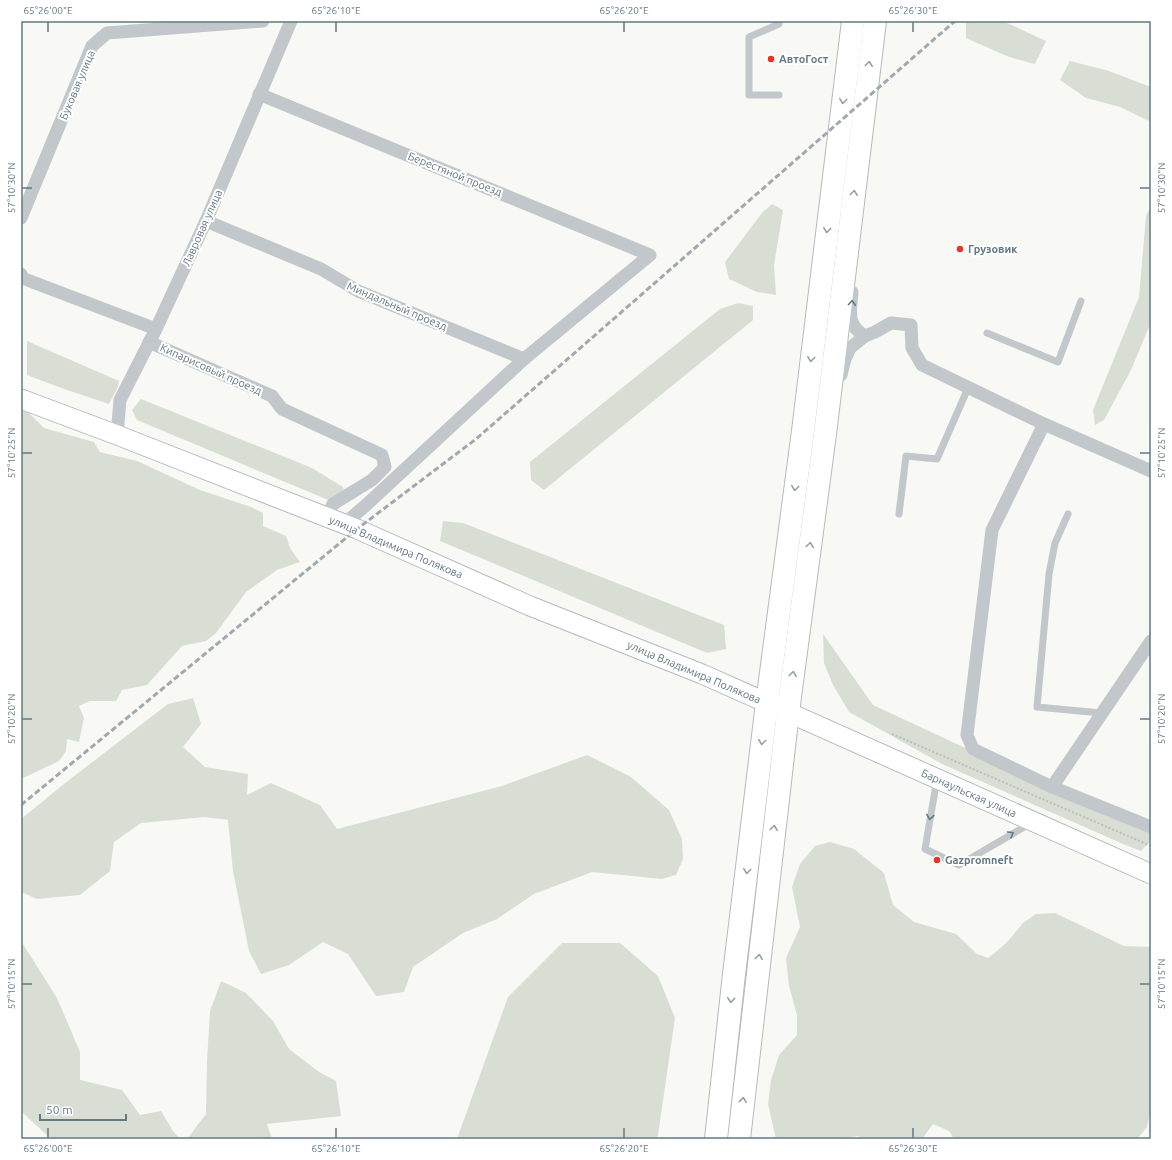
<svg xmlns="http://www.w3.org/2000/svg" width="1172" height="1160" viewBox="0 0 1172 1160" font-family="Ubuntu,sans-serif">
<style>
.green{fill:#d9ded4}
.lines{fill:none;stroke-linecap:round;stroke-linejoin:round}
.secondary-casing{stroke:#b3bbbf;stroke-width:21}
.highway-casing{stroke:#b4babc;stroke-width:24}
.path{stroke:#b9bec0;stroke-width:2;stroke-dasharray:2 2;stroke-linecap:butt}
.lane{stroke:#c1c7ca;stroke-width:7}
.street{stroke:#c1c7ca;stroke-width:13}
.secondary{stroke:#fff;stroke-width:19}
.highway{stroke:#fff;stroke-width:22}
.rail{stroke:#a0aaae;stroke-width:3;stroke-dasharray:6 3;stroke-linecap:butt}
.oneway{stroke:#91a1a8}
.oneway2{stroke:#627982}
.ticks{fill:none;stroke:#627982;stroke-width:1.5}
.poi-dot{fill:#ec3321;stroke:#fff;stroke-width:1.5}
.labels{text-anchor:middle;stroke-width:4;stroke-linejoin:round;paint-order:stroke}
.poi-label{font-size:11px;font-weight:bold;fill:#627982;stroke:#fff;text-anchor:start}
.street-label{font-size:11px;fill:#627982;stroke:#fff}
.neatline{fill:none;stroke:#627982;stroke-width:1.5}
.ticks-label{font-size:10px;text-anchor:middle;fill:#627982}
</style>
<rect width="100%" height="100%" fill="#f8f8f5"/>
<g class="green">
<path d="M969,21H1003L1046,41L1035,64L1009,57L966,38V22Z"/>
<path d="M1070,61L1109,71L1151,87V122L1120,107L1086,98L1060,80Z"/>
<path d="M772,204L783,210L774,265L776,295L757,292L729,279L725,262L762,213Z"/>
<path d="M1151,205V322L1131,370L1104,420L1095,425L1093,410L1139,297L1146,216Z"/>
<path d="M738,303L753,306V320L544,490L531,480L530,462L720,309Z"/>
<path d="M27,341L119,381L118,387L109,404L61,388L27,375Z"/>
<path d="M141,399L312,468L343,487L345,496L333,502L137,420L132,410Z"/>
<path d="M21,408L25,409L44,428L94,442L100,452L137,461L200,490L251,507L263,513V526L286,536L290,548L300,562L277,570L246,592L216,633L206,641L182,646L147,685L122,690L116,701H90L79,706L84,718L79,742L67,739L66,751L59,761L23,778H21Z"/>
<path d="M443,521L463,523L724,625L726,649L707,653L440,541Z"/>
<path d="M823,634L873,705L1000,764L1151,830L1150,842L1141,851L1123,844L942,764L849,712L833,685L824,663Z"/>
<path d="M193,698L201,724L183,747L205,767L248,774L247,795L271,783L320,805L337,829L502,786L587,755L631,777L669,810L682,839L683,859L676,875L662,879L592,872L534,894L497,919L463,933L413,967L404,992L376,996L348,954L323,942L289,965L261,974L249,951L233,871L228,820L205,817L141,823L114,842L110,871L80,895L37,899L21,892V819L69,780L168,704Z"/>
<path d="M830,842L854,849L884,873L893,905L914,922L956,934L977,954L988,958L996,952L1008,941L1023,923L1036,914L1055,913L1124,946L1151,947V1107L1147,1127L1137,1139H954L949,1131L933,1124L922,1139H864L858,1136L835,1139H776L768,1104L771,1080L779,1055L797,1035V1015L789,986L786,958L800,927L792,887L800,864L815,846Z"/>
<path d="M21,941L57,998L80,1052V1080L122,1090L140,1115L161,1111L173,1131L180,1139H51L21,1111Z"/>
<path d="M562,943H620L658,976L675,1018L658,1135L655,1139H457L508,997Z"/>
<path d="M221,981L246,993L273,1021L289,1049L319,1072L336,1081L341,1116L267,1124L272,1139H187L206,1114L207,1061L210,1011Z"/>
</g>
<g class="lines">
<defs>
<path id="secondary" d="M21,399L117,435L357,529L530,606L702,674L1151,874"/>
<g id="highway">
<path d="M716,1139L734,974L767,703L803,431L853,21"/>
<path d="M739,1139L788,712L825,434L875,21"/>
</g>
</defs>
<use href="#secondary" class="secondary-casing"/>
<use href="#highway" class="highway-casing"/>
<path class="path" d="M892,734L1151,846"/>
<g class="lane">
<path d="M779,21V24L749,37V95H779"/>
<path d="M987,333L1058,362L1081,301"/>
<path d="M899,514L906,456L937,459L968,388"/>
<path d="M1068,514L1055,543L1049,574L1037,707L1101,713"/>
<path d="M937,779L925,849L959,865L1031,823"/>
</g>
<g class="street">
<path d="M259,94L650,255L524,359L365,506L344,524"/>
<path d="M21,218L92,46L107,33L263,21"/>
<path d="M206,221L321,269L358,291L524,359"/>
<path d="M21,274L22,278L156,329"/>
<path d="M852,292C851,311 845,324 865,336"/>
<path d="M149,342L272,396L282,409L382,455L385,467L372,480L333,504L327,517"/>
<path d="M841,375L845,359L850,348L865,336L875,332L891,323L911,325L912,348L922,365L1044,424L992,530L967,735L973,749L1052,787L1151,827"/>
<path d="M1044,424L1151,471"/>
<path d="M117,435L120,400L156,329L206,221L291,21"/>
<path d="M1052,787L1151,641"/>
</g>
<use href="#secondary" class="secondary"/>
<use href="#highway" class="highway"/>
<path class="rail" d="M21,805L357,529L476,439L955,21"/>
</g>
<defs><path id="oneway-chevron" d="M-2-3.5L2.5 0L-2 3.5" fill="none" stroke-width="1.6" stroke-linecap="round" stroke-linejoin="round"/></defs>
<g class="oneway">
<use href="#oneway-chevron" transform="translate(869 64) rotate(-83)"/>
<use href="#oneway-chevron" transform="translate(843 101) rotate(97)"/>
<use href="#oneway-chevron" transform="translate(854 193) rotate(-83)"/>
<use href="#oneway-chevron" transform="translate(827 230) rotate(97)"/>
<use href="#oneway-chevron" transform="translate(811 359) rotate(97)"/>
<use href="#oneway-chevron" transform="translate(795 488) rotate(97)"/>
<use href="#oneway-chevron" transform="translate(810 545) rotate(-82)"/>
<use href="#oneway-chevron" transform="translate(793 674) rotate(-82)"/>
<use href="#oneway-chevron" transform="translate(762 742) rotate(97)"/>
<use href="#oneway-chevron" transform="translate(774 828) rotate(-83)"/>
<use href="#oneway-chevron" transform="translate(747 871) rotate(97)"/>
<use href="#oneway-chevron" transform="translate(759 957) rotate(-83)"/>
<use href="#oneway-chevron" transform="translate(731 1000) rotate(96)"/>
<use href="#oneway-chevron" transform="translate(743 1100) rotate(-84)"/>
</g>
<g class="oneway2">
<use href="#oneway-chevron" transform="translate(852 303) rotate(-86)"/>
<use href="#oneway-chevron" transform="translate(930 817) rotate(99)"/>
<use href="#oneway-chevron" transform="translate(1011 834) rotate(-30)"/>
</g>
<path class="ticks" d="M48,22V32M336,22V32M624,22V32M913,22V32M22,188H32M1140,188H1150M22,453H32M1140,453H1150M22,719H32M1140,719H1150M22,984H32M1140,984H1150M48,1128V1138M336,1128V1138M624,1128V1138M913,1128V1138"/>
<g class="poi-dot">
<circle cx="771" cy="59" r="4"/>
<circle cx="960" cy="249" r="4"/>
<circle cx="937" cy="860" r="4"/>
</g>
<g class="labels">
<g class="poi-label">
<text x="779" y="63">АвтоГост</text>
<text x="968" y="253">Грузовик</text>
<text x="945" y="864">Gazpromneft</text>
</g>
<g class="street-label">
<text transform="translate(77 85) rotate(-67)" y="4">Буковая улица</text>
<text transform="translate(455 174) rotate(22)" y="4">Берестяной проезд</text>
<text transform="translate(202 228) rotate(-66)" y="4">Лавровая улица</text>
<text transform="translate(397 306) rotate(23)" y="4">Миндальный проезд</text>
<text transform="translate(211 369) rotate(24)" y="4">Кипарисовый проезд</text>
<text transform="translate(396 547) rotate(23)" y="4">улица Владимира Полякова</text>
<text transform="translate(694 672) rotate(23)" y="4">улица Владимира Полякова</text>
<text transform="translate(969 793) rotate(24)" y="4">Барнаульская улица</text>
</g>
</g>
<rect width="1172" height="1160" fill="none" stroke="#ffffff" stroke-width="44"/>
<path d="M40 1114v6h86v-6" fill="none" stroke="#627982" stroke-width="2"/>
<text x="46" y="1114" font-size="12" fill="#627982" stroke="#ffffff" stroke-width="3" paint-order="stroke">50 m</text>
<rect x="22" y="22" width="1128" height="1116" class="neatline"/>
<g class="ticks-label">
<text x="48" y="14">65°26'00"E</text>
<text x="336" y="14">65°26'10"E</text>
<text x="624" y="14">65°26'20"E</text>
<text x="913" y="14">65°26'30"E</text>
<text transform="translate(11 188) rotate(-90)" y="4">57°10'30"N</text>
<text transform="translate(1161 188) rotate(-90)" y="4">57°10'30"N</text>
<text transform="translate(11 453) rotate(-90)" y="4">57°10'25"N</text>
<text transform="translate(1161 453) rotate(-90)" y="4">57°10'25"N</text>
<text transform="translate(11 719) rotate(-90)" y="4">57°10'20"N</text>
<text transform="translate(1161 719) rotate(-90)" y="4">57°10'20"N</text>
<text transform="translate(11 984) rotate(-90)" y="4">57°10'15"N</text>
<text transform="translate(1161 984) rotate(-90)" y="4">57°10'15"N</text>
<text x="48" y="1152">65°26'00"E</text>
<text x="336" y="1152">65°26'10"E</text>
<text x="624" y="1152">65°26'20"E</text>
<text x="913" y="1152">65°26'30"E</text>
</g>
</svg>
